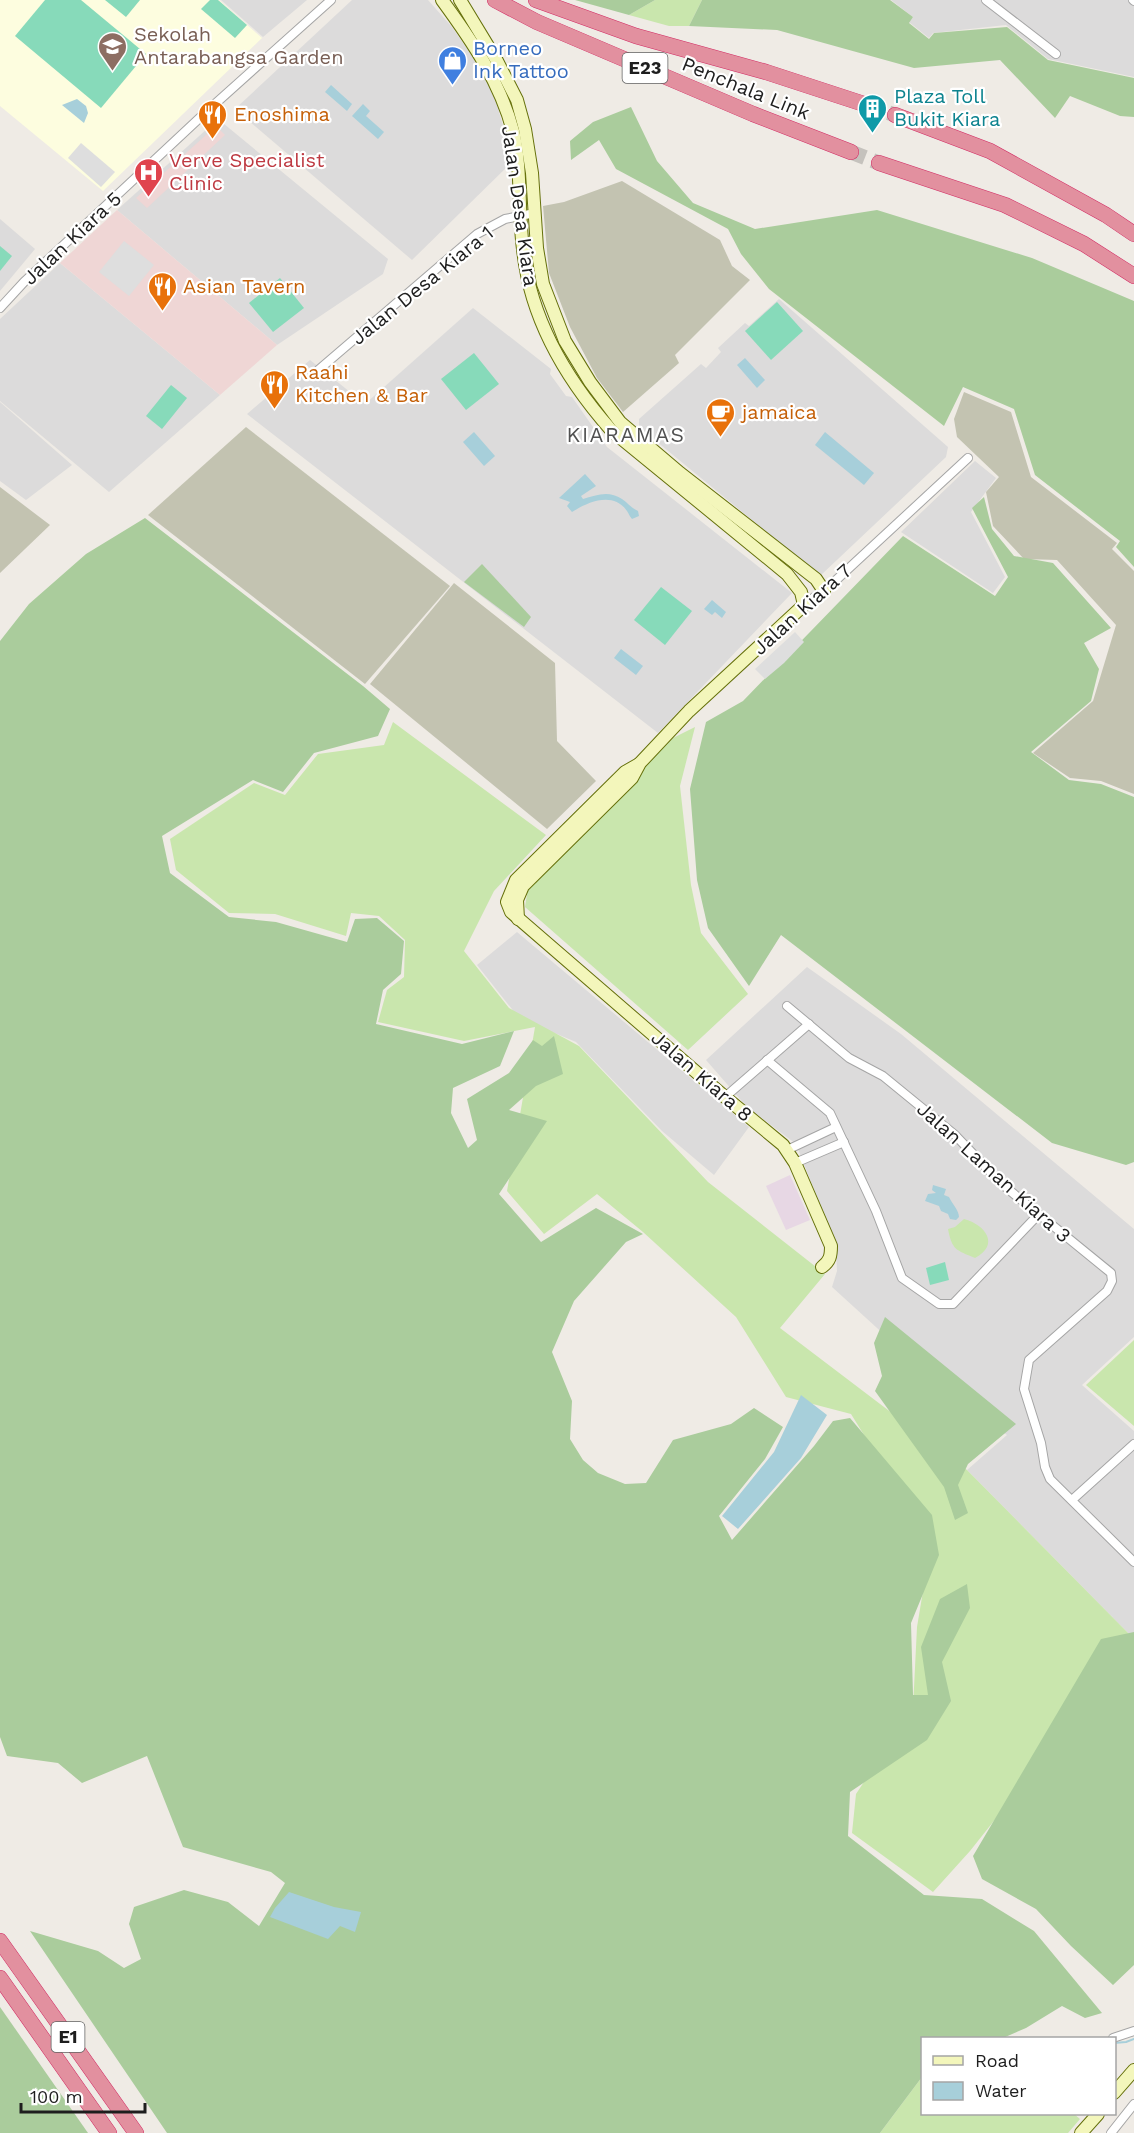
<svg xmlns="http://www.w3.org/2000/svg" width="1134" height="2133" viewBox="0 0 1134 2133" font-family="'Work Sans',sans-serif">
<style>
.residential{fill:#dcdbdb}
.commercial{fill:#efd6d5}
.industrial{fill:#e7d7e4}
.education{fill:#fdfddf}
.construction{fill:#c3c3b1}
.grass{fill:#c9e6ad}
.forest{fill:#aacc9c}
.pitch{fill:#87daba}
.parking{fill:#dedede}
.water{fill:#a7cfda}
.lines{fill:none;stroke-linecap:round;stroke-linejoin:round}
.stream{stroke:#a7cfda;stroke-width:2}
.highway-tunnel{stroke:#c5c2bd;stroke-width:15;stroke-dasharray:15 8;stroke-linecap:butt}
.street-casing{stroke:#a5a5a5;stroke-width:10}
.secondary-casing{stroke:#65700a;stroke-width:14}
.highway-casing{stroke:#d22d65;stroke-width:16}
.street{stroke:#fff;stroke-width:8}
.secondary{stroke:#f3f6bb;stroke-width:12}
.highway{stroke:#e2909f;stroke-width:15}
.labels{text-anchor:middle;stroke-width:4.5;stroke-linejoin:round;paint-order:stroke}
.shield{fill:#fff;stroke:#626262;stroke-width:1.5}
.shield-label{font-size:18px;font-weight:bold;fill:#1e1e1e}
.education-label{font-size:20px;fill:#785e54;stroke:#fff;text-anchor:start}
.shop-label{font-size:20px;fill:#366cbe;stroke:#fff;text-anchor:start}
.street-label{font-size:20px;fill:#1e1e1e;stroke:#fff}
.culture-label{font-size:20px;fill:#0d838f;stroke:#fff;text-anchor:start}
.food-label{font-size:20px;fill:#c56008;stroke:#fff;text-anchor:start}
.health-label{font-size:20px;fill:#be3a42;stroke:#fff;text-anchor:start}
.neighbourhood-label{font-size:21px;letter-spacing:1.5px;fill:#515151;stroke:#fff}
</style>
<rect width="100%" height="100%" fill="#efebe5"/>
<g class="residential">
<path d="M221,0H307L263,37Z"/>
<path d="M352,0H428L452,27L481,69L496,102L504,129L510,164L412,260L235,109Z"/>
<path d="M891,0H1134V77L1048,59L1006,25L933,33L929,38L909,22L913,17Z"/>
<path d="M218,119L388,259L383,274L277,345L117,210Z"/>
<path d="M0,219L35,249L0,291Z"/>
<path d="M60,263L220,395L109,492L0,401V319Z"/>
<path d="M779,299L948,447L946,457L820,576L639,427V419L701,364L706,368L721,352L718,348L745,323L749,326Z"/>
<path d="M473,308L551,369L550,374L566,396L572,397L607,447L792,593L658,733L247,414L310,360L365,404Z"/>
<path d="M0,402L72,465L26,500L0,481Z"/>
<path d="M975,461L996,478L971,512L1005,577L993,593L901,532Z"/>
<path d="M517,932L749,1127L714,1175L662,1131L576,1042L519,1018L477,965Z"/>
<path d="M807,967L901,1034L1134,1229V1337L1082,1385L1134,1431V1639L967,1470L1007,1435L956,1396L888,1338L832,1287L837,1271L836,1245L796,1144L747,1107L706,1060Z"/>
</g>
<g class="commercial">
<path d="M216,126L225,135L147,208L136,198Z"/>
<path d="M117,210L277,345L220,395L60,263Z"/>
</g>
<path class="industrial" d="M790,1175L810,1220L786,1230L766,1186Z"/>
<path class="education" d="M0,0H219L262,38L103,191L0,106Z"/>
<g class="construction">
<path d="M622,181L720,240L732,266L750,280L675,355L679,363L623,412L597,378L570,327L549,273L543,206L564,202Z"/>
<path d="M964,392L1011,412L1031,477L1117,543L1112,549L1134,571V794L1101,781L1070,778L1033,753L1093,701L1116,625L1057,560L1024,559L993,526L986,492L999,477L957,437L954,419Z"/>
<path d="M246,427L450,586L365,684L148,515Z"/>
<path d="M0,487L50,525L0,573Z"/>
<path d="M454,583L555,663L557,741L596,781L547,829L370,684Z"/>
</g>
<g class="grass">
<path d="M655,0H702L689,26H669L629,15Z"/>
<path d="M393,722L546,835L494,891L464,951L509,1008L579,1046L708,1182L825,1274L780,1328L967,1470L1134,1639V1644L970,1851L933,1892L852,1833L856,1794L913,1708L917,1627L931,1543L851,1414L786,1397L736,1317L643,1232L597,1194L544,1234L507,1191L535,1027L464,1041L378,1022L387,990L404,977L405,940L379,916L351,913L346,936L275,914L229,913L176,870L170,839L254,783L285,795L318,754L384,745Z"/>
<path d="M695,727L680,786L691,885L701,933L748,994L688,1050L525,907L529,882L673,738Z"/>
<path d="M964,1219C986,1225 1000,1245 975,1258C956,1250 952,1250 948,1229L955,1227Z"/>
<path d="M1134,1340V1426L1086,1385Z"/>
<path d="M922,2077V2114H1074L1080,2119L1068,2133H880Z"/>
</g>
<g class="forest">
<path d="M575,0H655L629,15Z"/>
<path d="M702,0H890L913,17L909,23L929,39L934,33L1007,27L1048,60L1134,78V117L1120,116L1070,96L1055,118L1000,60L914,68L777,30L689,26Z"/>
<path d="M631,107L657,161L693,203L755,229L877,210L1032,258L1134,301V567L1116,547L1120,541L1035,475L1014,409L963,387L944,426L769,289L741,254L728,229L616,169L599,140L571,160L570,141L593,122Z"/>
<path d="M984,497L992,529L1014,556L1053,563L1111,628L1084,643L1099,669L1091,701L1031,752L1069,780L1101,784L1134,797V1162L1126,1165L1052,1143L781,935L749,986L708,928L697,880L690,789L706,722L743,701L903,536L995,596L1008,577L972,508Z"/>
<path d="M145,518L363,686L390,709L378,736L314,753L283,792L253,780L162,836L170,873L229,917L276,922L347,942L355,919L377,918L404,941L401,974L383,990L376,1024L462,1044L514,1031L500,1066L453,1088L451,1113L468,1148L477,1140L467,1099L509,1073L533,1040L542,1046L554,1036L563,1074L536,1086L509,1110L547,1121L499,1194L541,1242L596,1208L643,1234L626,1242L574,1301L552,1352L572,1401L570,1439L583,1460L598,1473L625,1484L646,1483L673,1440L731,1424L754,1408L783,1427L765,1459L719,1516L732,1540L814,1446L833,1421L850,1418L932,1515L939,1555L911,1623L913,1695H928L921,1647L940,1599L967,1584L970,1608L942,1662L951,1701L927,1740L850,1792L848,1836L924,1895L982,1899L1034,1931L1102,2013L1085,2018L1062,2006L1026,2028L1003,2038H922V2077L880,2133H167L30,1931L98,1951L124,1968L141,1959L129,1924L134,1907L184,1890L228,1902L259,1926L285,1883L271,1872L183,1847L147,1756L82,1783L58,1763L7,1756L0,1737V641L29,604L86,554Z"/>
<path d="M482,564L531,617L524,627L464,582Z"/>
<path d="M885,1317L1016,1424L968,1464L958,1485L968,1513L955,1520L944,1487L875,1391L882,1376L874,1343Z"/>
<path d="M1134,1632V1965L1113,1985L1071,1946L1036,1909L982,1879L973,1856L1101,1639Z"/>
<path d="M0,2007L88,2133H0Z"/>
</g>
<g class="pitch">
<path d="M45,0H81L146,54L101,108L15,36Z"/>
<path d="M105,0H140L126,17Z"/>
<path d="M210,0H218L247,25L235,38L201,9Z"/>
<path d="M0,246L12,256L0,271Z"/>
<path d="M280,278L304,308L273,332L249,303Z"/>
<path d="M777,302L803,331L771,360L745,331Z"/>
<path d="M474,353L499,384L466,410L441,379Z"/>
<path d="M171,385L187,398L162,429L146,416Z"/>
<path d="M661,587L692,611L665,645L634,620Z"/>
<path d="M945,1262L949,1280L930,1285L926,1268Z"/>
</g>
<g class="parking">
<path d="M81,143L115,172L101,187L68,158Z"/>
<path d="M124,241L154,265L129,296L99,272Z"/>
<path d="M795,632L804,642L784,663L765,679L755,669Z"/>
</g>
<g class="water">
<path d="M331,85L352,104L347,111L325,92Z"/>
<path d="M77,99L86,106L88,113L84,123L62,105Z"/>
<path d="M363,104L370,111L366,116L384,132L378,139L352,116Z"/>
<path d="M745,358L765,380L757,388L737,365Z"/>
<path d="M474,432L495,456L484,466L463,442Z"/>
<path d="M825,432L874,473L864,485L815,445Z"/>
<path d="M585,474L596,486L581,496L583,499C596,495 609,490 622,499C628,503 631,508 638,511L639,516L632,519C630,517 629,514 627,511C613,491 588,502 572,512L567,506L570,502L559,498Z"/>
<path d="M712,600L726,612L722,618L715,612L712,615L704,609Z"/>
<path d="M621,649L643,666L636,675L614,658Z"/>
<path d="M933,1185L946,1189L944,1195L949,1197C952,1204 959,1210 959,1217L956,1220L950,1219L948,1214L941,1211L939,1206L925,1201L928,1194L936,1193L932,1190Z"/>
<path d="M801,1395L827,1415L801,1458L738,1529L722,1516L774,1452Z"/>
<path d="M289,1892L334,1907L361,1912L355,1932L340,1926L328,1939L270,1917L275,1908Z"/>
</g>
<g class="lines">
<path class="stream" d="M1114,2043L1126,2042L1134,2039"/>
<g class="highway-tunnel">
<path d="M867,105L895,115"/>
<path d="M851,152L879,163"/>
</g>
<defs>
<g id="street">
<path d="M986,0L1056,54"/>
<path d="M1133,0L1134,1"/>
<path d="M0,308L24,282L206,112L331,0"/>
<path d="M316,372L477,234L505,219L535,213"/>
<path d="M804,605L834,582L968,458"/>
<path d="M787,1006L849,1058L883,1076L954,1134L1003,1185L1111,1273L1112,1281L1107,1291L1029,1360L1024,1389L1041,1443L1045,1467L1050,1479L1134,1562"/>
<path d="M767,1060L830,1113L876,1211L902,1278L939,1304H953L1038,1215"/>
<path d="M725,1097L809,1024"/>
<path d="M787,1150L836,1127"/>
<path d="M795,1163L844,1142"/>
<path d="M1072,1500L1134,1444"/>
<path d="M1113,2038L1134,2031"/>
<path d="M1111,2133L1134,2104"/>
</g>
<g id="secondary">
<path d="M442,0C472,41 500,82 513,131C522,169 518,211 523,249C530,318 565,378 611,430L787,574L801,592L804,605L689,711L640,763L632,778L523,886L517,900L518,919"/>
<path d="M460,0L497,61L517,100L525,129L532,173L537,248L543,284L565,341L590,382L620,422L680,473L816,579L824,591"/>
<path d="M639,764L625,772L516,880L507,902L511,912L725,1097L783,1145L795,1163L831,1246C831,1256 830,1261 822,1267"/>
<path d="M1114,2093L1134,2070"/>
<path d="M1081,2133L1098,2114"/>
</g>
<g id="highway">
<path d="M495,0L537,22L753,114L851,152"/>
<path d="M536,0L636,36L766,72L867,105"/>
<path d="M895,115L990,151L1106,215L1134,234"/>
<path d="M879,163L1005,205L1084,244L1134,276"/>
<path d="M0,1941L136,2133"/>
<path d="M0,1978L109,2133"/>
</g>
</defs>
<use href="#street" class="street-casing"/>
<use href="#secondary" class="secondary-casing"/>
<use href="#highway" class="highway-casing"/>
<use href="#street" class="street"/>
<use href="#secondary" class="secondary"/>
<use href="#highway" class="highway"/>
</g>
<defs>
<symbol id="school-pin" viewBox="-11 -11 22 30"><path d="M0 17L-7.5 6A9.5 9.5 0 1 1 7.5 6Z" fill="#8d6e63" stroke="#fff"/><path d="M0-5L7-2L0 1L-7-2ZM-4 1L0 2.5L4 1V4Q0 6-4 4Z" fill="#fff"/></symbol>
<symbol id="shop-pin" viewBox="-11 -11 22 30"><path d="M0 17L-7.5 6A9.5 9.5 0 1 1 7.5 6Z" fill="#3f7fe0" stroke="#fff"/><path d="M-5-2.5h2.3a2.7 3.5 0 0 1 5.4 0H5L5.5 6h-11ZM-1.5-2.5h3a1.5 2.3 0 0 0-3 0Z" fill="#fff"/></symbol>
<symbol id="building-pin" viewBox="-11 -11 22 30"><path d="M0 17L-7.5 6A9.5 9.5 0 1 1 7.5 6Z" fill="#0f9aa8" stroke="#fff"/><path d="M-4-6H4V6H1V3H-1V6H-4ZM-2.5-4.3h1.7v1.8h-1.7ZM.8-4.3h1.7v1.8H.8ZM-2.5-1h1.7V.8h-1.7ZM.8-1h1.7V.8H.8Z" fill="#fff"/></symbol>
<symbol id="restaurant-pin" viewBox="-11 -11 22 30"><path d="M0 17L-7.5 6A9.5 9.5 0 1 1 7.5 6Z" fill="#e8710a" stroke="#fff"/><path d="M-5-6h1v4h1v-4h1v4h1v-4h1v5L-1.5 .5V6h-2V.5L-5-1ZM5-6V6H3V1.5H1.5Q1.5-4 5-6Z" fill="#fff"/></symbol>
<symbol id="hospital-pin" viewBox="-11 -11 22 30"><path d="M0 17L-7.5 6A9.5 9.5 0 1 1 7.5 6Z" fill="#e0444e" stroke="#fff"/><path d="M-5-5h3v3.5h4V-5h3V5h-3V1.5h-4V5h-3Z" fill="#fff"/></symbol>
<symbol id="cafe-pin" viewBox="-11 -11 22 30"><path d="M0 17L-7.5 6A9.5 9.5 0 1 1 7.5 6Z" fill="#e8710a" stroke="#fff"/><path d="M-5.5-4.5H6V0H3Q3 3.5 0 3.5H-2.5Q-5.5 3.5-5.5 0ZM3-3.2v2h1.7v-2ZM-6 4.5H4V6H-6Z" fill="#fff"/></symbol>
</defs>
<g fill-rule="evenodd">
<use href="#school-pin" x="96" y="30" width="33" height="45"/>
<use href="#shop-pin" x="436" y="44" width="33" height="45"/>
<use href="#building-pin" x="856" y="92" width="33" height="45"/>
<use href="#restaurant-pin" x="196" y="98" width="33" height="45"/>
<use href="#hospital-pin" x="132" y="156" width="33" height="45"/>
<use href="#restaurant-pin" x="146" y="270" width="33" height="45"/>
<use href="#restaurant-pin" x="258" y="368" width="33" height="45"/>
<use href="#cafe-pin" x="704" y="396" width="33" height="45"/>
</g>
<g class="labels">
<g class="shield">
<rect x="622.5" y="53" width="45" height="30" rx="4.5"/>
<rect x="51.5" y="2022" width="33" height="30" rx="4.5"/>
</g>
<g class="shield-label">
<text x="645" y="74">E23</text>
<text x="68" y="2043">E1</text>
</g>
<g class="education-label">
<text x="134" y="41">Sekolah<tspan x="134" dy="23">Antarabangsa Garden</tspan></text>
</g>
<g class="shop-label">
<text x="473" y="55">Borneo<tspan x="473" dy="23">Ink Tattoo</tspan></text>
</g>
<g class="street-label">
<text transform="translate(746 88) rotate(22)" y="7">Penchala Link</text>
<text transform="translate(520 206) rotate(82)" y="7">Jalan Desa Kiara</text>
<text transform="translate(72 238) rotate(-43)" y="7">Jalan Kiara 5</text>
<text transform="translate(422 285) rotate(-39)" y="7">Jalan Desa Kiara 1</text>
<text transform="translate(802 609) rotate(-42)" y="7">Jalan Kiara 7</text>
<text transform="translate(702 1076) rotate(41)" y="7">Jalan Kiara 8</text>
<text transform="translate(994 1172) rotate(42)" y="7">Jalan Laman Kiara 3</text>
</g>
<g class="culture-label">
<text x="894" y="103">Plaza Toll<tspan x="894" dy="23">Bukit Kiara</tspan></text>
</g>
<g class="food-label">
<text x="234" y="121">Enoshima</text>
<text x="183" y="293">Asian Tavern</text>
<text x="295" y="379">Raahi<tspan x="295" dy="23">Kitchen &amp; Bar</tspan></text>
<text x="742" y="419">jamaica</text>
</g>
<g class="health-label">
<text x="169" y="167">Verve Specialist<tspan x="169" dy="23">Clinic</tspan></text>
</g>
<g class="neighbourhood-label">
<text x="626" y="442">KIARAMAS</text>
</g>
</g>
<rect x="921" y="2037" width="195" height="78" fill="#ffffff" stroke="#a5a5a5" stroke-width="1.5"/>
<rect x="933" y="2056" width="30" height="9" fill="#f3f6bb" stroke="#a5a5a5" stroke-width="1.5"/>
<text x="975" y="2067" font-size="18" fill="#1e1e1e">Road</text>
<rect x="933" y="2082" width="30" height="18" fill="#a7cfda" stroke="#a5a5a5" stroke-width="1.5"/>
<text x="975" y="2097" font-size="18" fill="#1e1e1e">Water</text>
<path d="M21 2103v9h124v-9" fill="none" stroke="#1e1e1e" stroke-width="3"/>
<text x="30" y="2103" font-size="18" fill="#1e1e1e" stroke="#ffffff" stroke-width="4.5" paint-order="stroke">100 m</text>
</svg>
